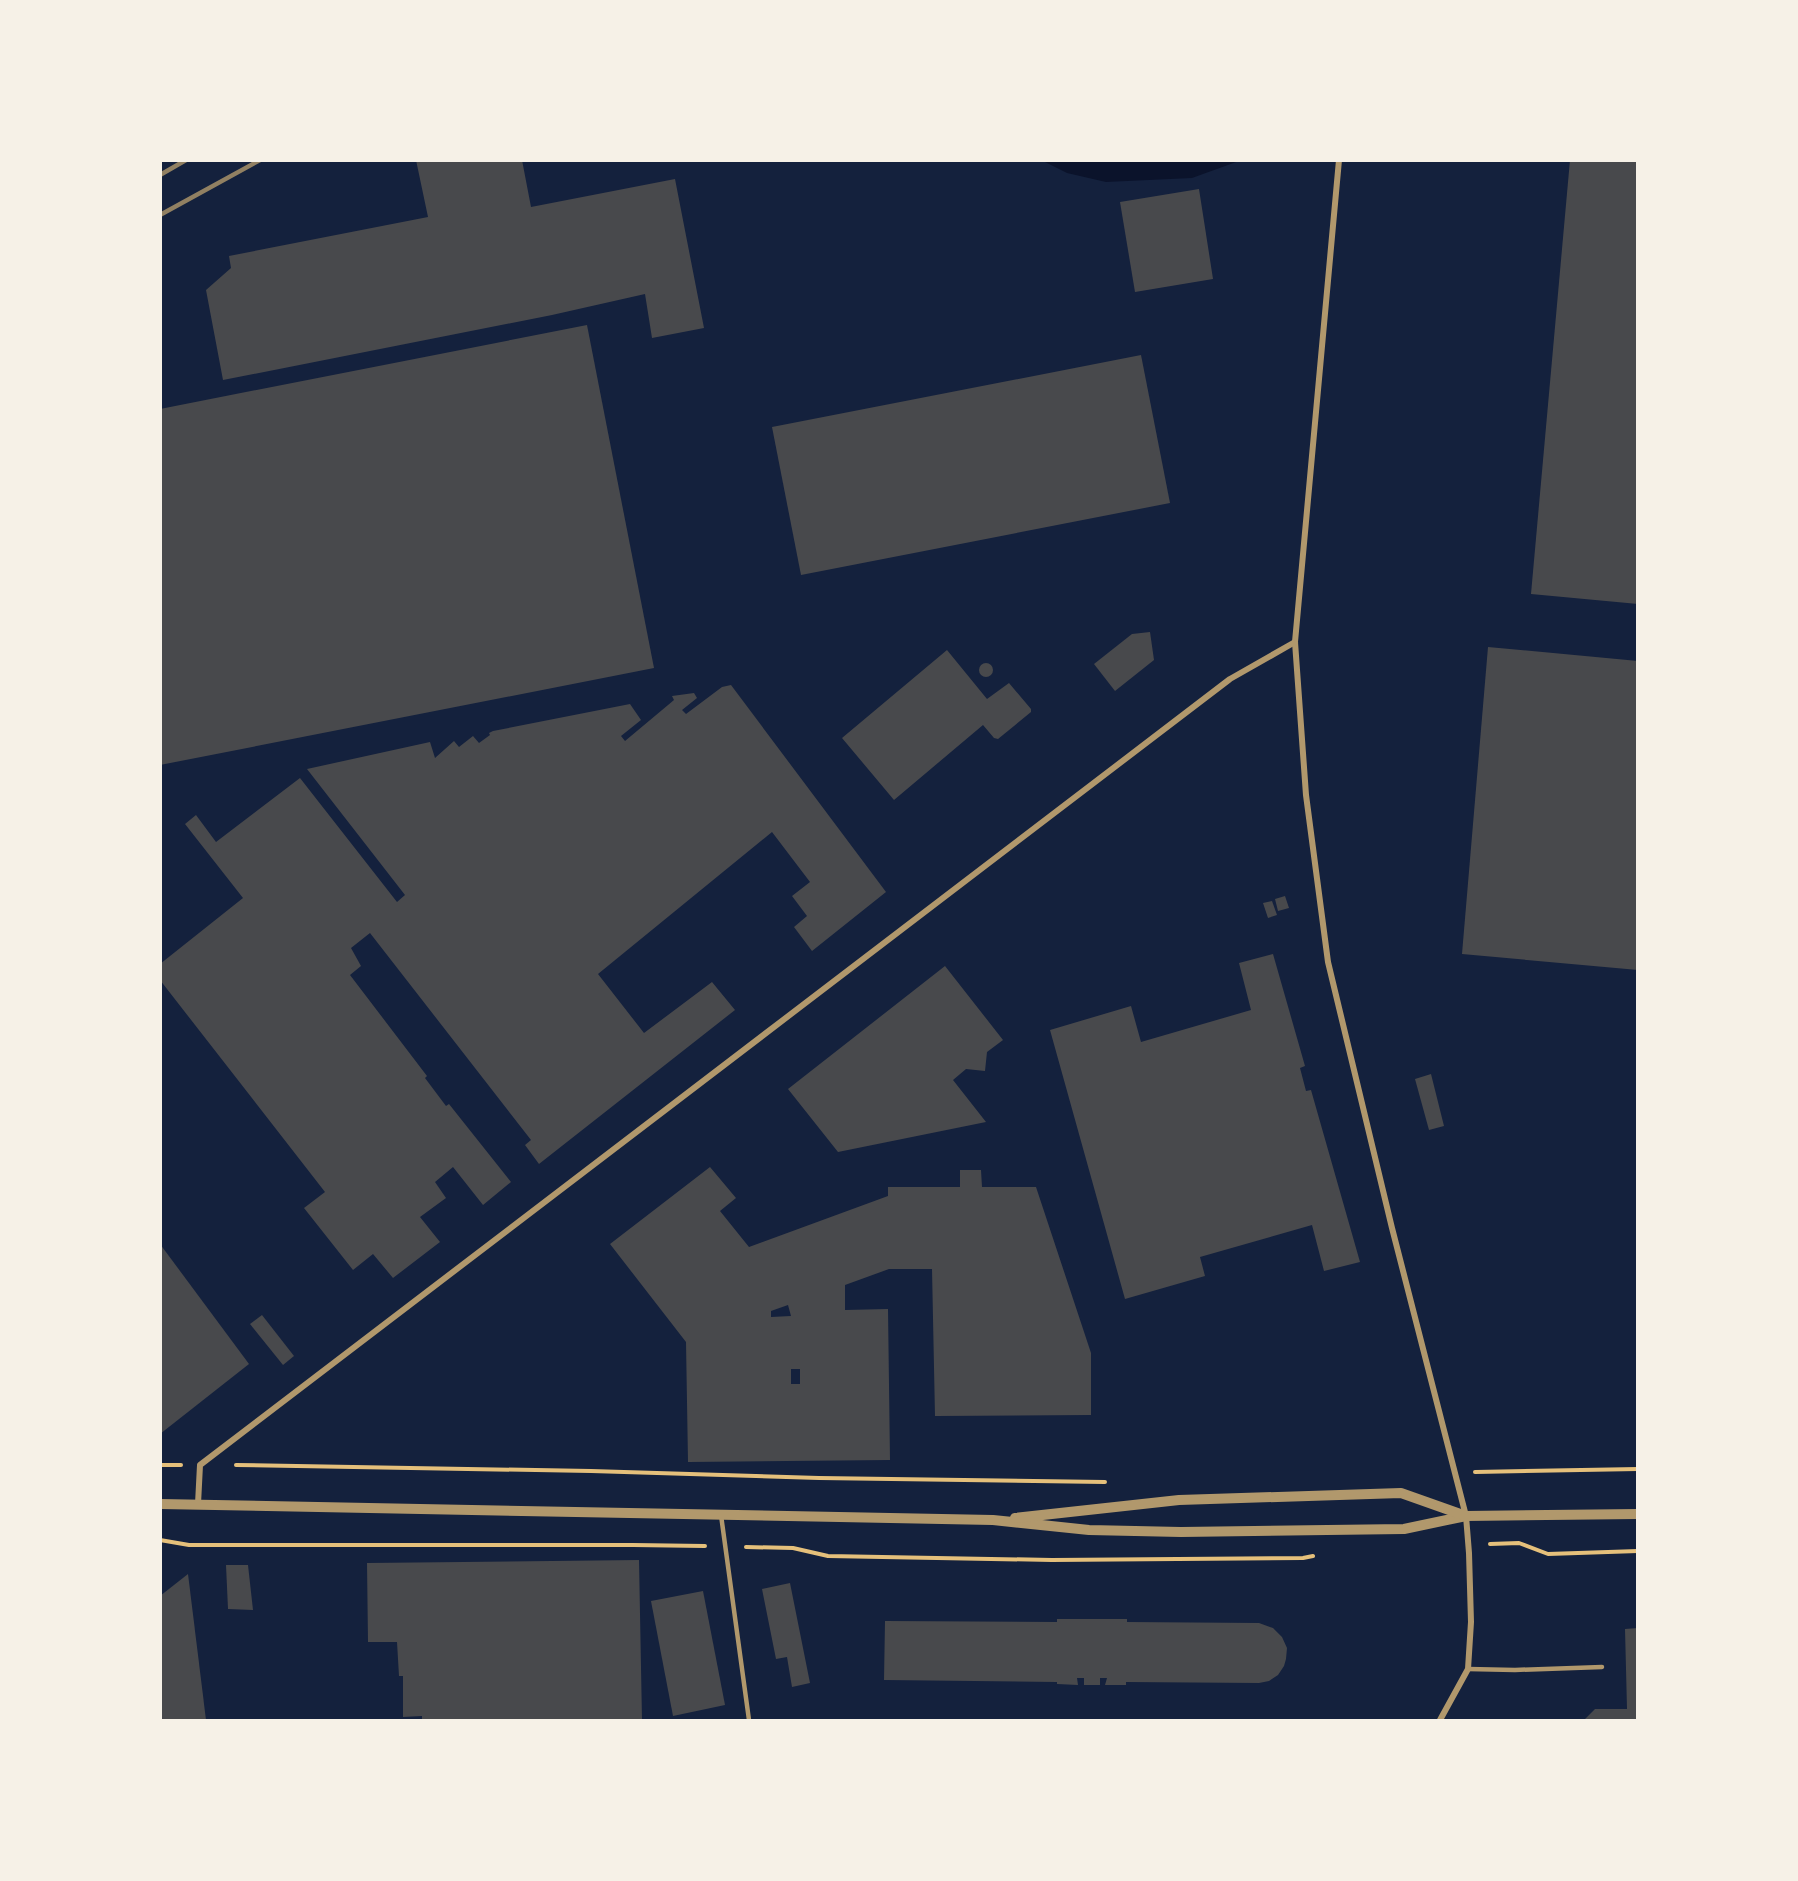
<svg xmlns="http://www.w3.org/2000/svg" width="1798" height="1881" viewBox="0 0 1798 1881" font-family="'Public Sans',sans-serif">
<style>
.water{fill:#0b132b}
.building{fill:#48494c;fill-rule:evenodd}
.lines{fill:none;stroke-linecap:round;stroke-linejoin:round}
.path{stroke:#e5c07b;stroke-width:4}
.service{stroke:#b1986c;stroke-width:4.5}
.minor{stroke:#b1986c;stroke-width:6}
.tertiary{stroke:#b1986c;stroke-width:10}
.rail{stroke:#918062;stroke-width:4.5}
</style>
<rect width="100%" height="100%" fill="#14213d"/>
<path class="water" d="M1043,161V160L1239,161L1192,178L1106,182L1067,173Z"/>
<g class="building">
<path d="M416,160H522L531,207L675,179L704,328L652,338L645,294L552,315L223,380L206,290L231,268L229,256L428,217Z"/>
<path d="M1570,160H1638V604L1531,594Z"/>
<path d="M1199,189L1213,279L1135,292L1120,202Z"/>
<path d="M587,325L654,668L160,765V409Z"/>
<path d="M1141,355L1170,503L801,575L772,427Z"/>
<path d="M1150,632L1154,660L1115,691L1094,664L1132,634Z"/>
<path d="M1488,647L1638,661V970L1462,954Z"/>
<path d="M947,650L987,699L1009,683L1031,709V712L998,739L994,738L983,725L894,800L842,738Z"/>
<circle cx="986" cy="670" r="7"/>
<path d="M731,685L886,892L812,951L794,927L807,916L792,896L810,882L772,832L598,974L644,1033L712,982L735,1010L539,1164L525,1145L531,1140L370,933L351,948L361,966L350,975L427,1076L425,1078L446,1106L449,1104L511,1182L483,1205L453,1167L435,1182L446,1198L420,1217L440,1242L393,1278L373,1254L353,1270L304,1208L325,1192L160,980V964L243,898L185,824L196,815L216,842L300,778L397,902L405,895L307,769L430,742L435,758L454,741L459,747L473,736L479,743L490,735L489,733L493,731L630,704L641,720L621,736L625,741L674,700L672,696L694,693L697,698L682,710L686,714L722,687Z"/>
<path d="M1285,896L1289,908L1278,911L1275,899Z"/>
<path d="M1272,901L1277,915L1268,918L1263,903Z"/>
<path d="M1273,954L1305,1066L1300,1068L1306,1091L1311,1090L1360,1262L1324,1271L1312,1225L1200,1257L1205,1276L1125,1299L1050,1030L1131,1006L1141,1042L1251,1010L1239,963Z"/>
<path d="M945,966L1003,1040L987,1052L985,1071L966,1069L953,1080L986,1122L838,1152L788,1089Z"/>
<path d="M1431,1074L1444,1126L1429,1130L1415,1079Z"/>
<path d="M710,1167L736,1198L720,1211L749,1247L888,1196V1187H960V1170H981L982,1187H1036L1091,1353V1415L935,1416L932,1269H889L845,1285V1310L888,1309L890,1460L688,1462L686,1342L610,1244ZM788,1305L791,1316L771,1317V1311ZM791,1369H800V1384H791Z"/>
<path d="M160,1244L249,1364L160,1434Z"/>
<path d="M262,1315L294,1356L283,1365L250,1324Z"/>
<path d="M639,1560L642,1720H422V1716L403,1717V1676H399L397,1642H368L367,1563Z"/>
<path d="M226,1565H248L253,1610L228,1609Z"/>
<path d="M188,1574L206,1720H160V1596Z"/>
<path d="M790,1583L810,1683L792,1687L787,1657L776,1659L762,1589Z"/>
<path d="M703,1591L725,1705L673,1716L651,1601Z"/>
<path d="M1057,1619H1127V1622L1259,1623L1273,1628L1282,1637L1287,1648L1286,1659L1284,1666L1278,1675L1269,1681L1259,1683L1126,1682V1685H1105L1107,1678H1100V1685H1084V1678H1077L1078,1685L1057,1684V1682L884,1680L885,1621L1057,1622Z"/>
<path d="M1638,1628V1720H1584L1595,1709H1627L1625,1629Z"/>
</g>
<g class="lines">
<g class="path">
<path d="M160,1465H181"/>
<path d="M236,1465L591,1471L819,1478L1105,1482"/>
<path d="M1475,1472L1638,1469"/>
<path d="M160,1540L189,1545H633L705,1546"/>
<path d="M1490,1544L1519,1543L1548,1554L1638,1551"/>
<path d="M746,1547L793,1548L828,1556L1052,1560L1303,1558L1313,1556"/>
</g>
<g class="service">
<path d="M721,1515L749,1720"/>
<path d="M1468,1669L1515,1670L1602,1667"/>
</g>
<g class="minor">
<path d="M1339,160L1295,642L1306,795L1328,962L1392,1228L1466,1516L1469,1553L1471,1622L1468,1669L1440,1720"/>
<path d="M198,1504L200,1465L1230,679L1295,642"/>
</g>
<g class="tertiary">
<path d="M160,1504L993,1520L1089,1530L1181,1532L1404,1529L1466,1516L1638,1514"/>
<path d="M1015,1518L1179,1500L1401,1493L1466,1516"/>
</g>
<g class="rail">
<path d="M160,175L186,160"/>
<path d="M160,215L260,160"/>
</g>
</g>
<rect width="1798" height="1881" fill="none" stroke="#f6f1e7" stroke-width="324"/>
</svg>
